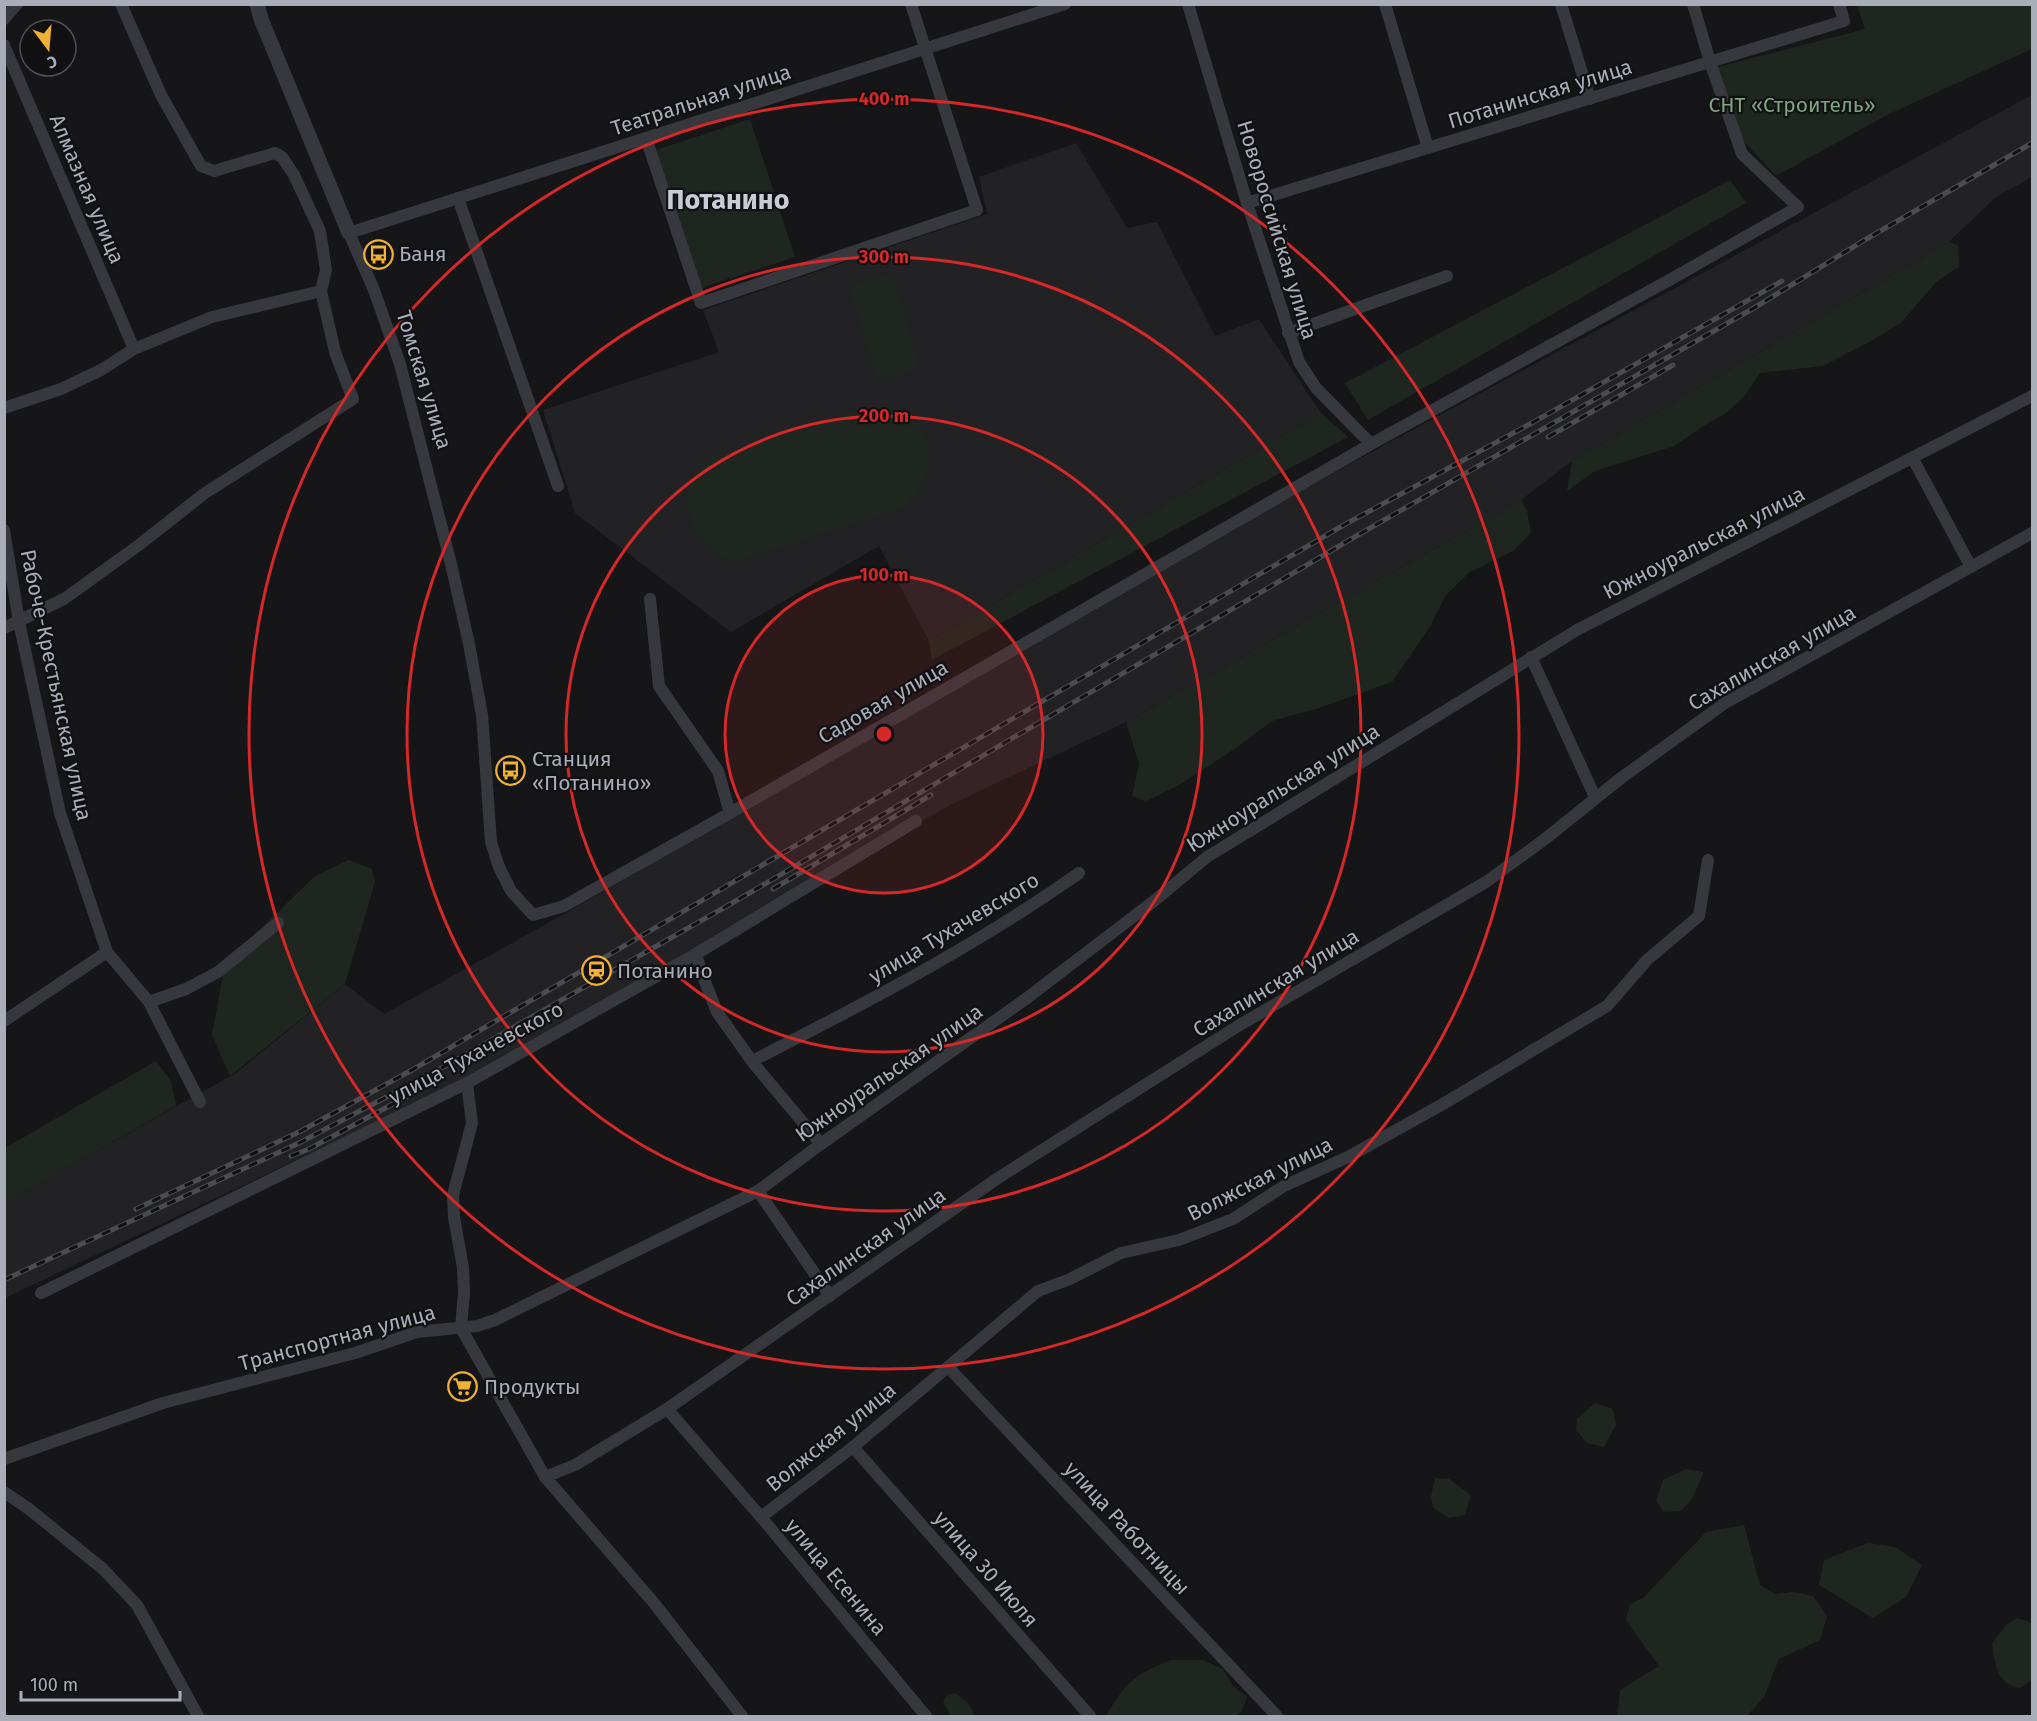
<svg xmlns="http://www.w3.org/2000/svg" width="2037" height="1721" viewBox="0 0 2037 1721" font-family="'Fira Sans',sans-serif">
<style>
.built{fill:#222225}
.green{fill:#1e261f}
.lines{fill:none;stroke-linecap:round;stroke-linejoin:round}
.minor{stroke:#37383d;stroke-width:12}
.tertiary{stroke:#37383d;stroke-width:15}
.rail-casing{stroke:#4a4c52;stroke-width:5}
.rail{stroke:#111113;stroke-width:3;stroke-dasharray:9;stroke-linecap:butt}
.ring{fill:none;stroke:#d62828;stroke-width:3}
.labels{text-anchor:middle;stroke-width:4.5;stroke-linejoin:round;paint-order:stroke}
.street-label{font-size:21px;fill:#a8adb8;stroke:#111113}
.park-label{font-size:21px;fill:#7fa381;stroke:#111113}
.poi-label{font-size:21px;fill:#a8adb8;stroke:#111113;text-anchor:start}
.district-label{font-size:27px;font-weight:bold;fill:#c9ccd4;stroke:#111113}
.centre{fill:#d62828;stroke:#111113;stroke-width:3}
.ring-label{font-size:18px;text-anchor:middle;font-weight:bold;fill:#d62828;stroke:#111113;stroke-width:4.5;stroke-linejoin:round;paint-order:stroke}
</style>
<rect width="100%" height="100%" fill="#161618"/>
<g class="built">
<path d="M2032,95V177L1996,197L1949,242L1572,461L1521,500L1126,722L952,804L520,1047L421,1101L5,1298L4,1203L236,1073L345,984L384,1014L568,912L1209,540Z"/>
<path d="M1076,143L1127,228L1157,222L1215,336L1259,319L1321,413L929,641L879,546L731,632L575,513L543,410L719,352L703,310L987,214L979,177Z"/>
</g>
<g class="green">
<path d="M1857,5H2032V49L1887,115L1776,176L1740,137L1718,67L1865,29Z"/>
<path d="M750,119L795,257L701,288L656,150Z"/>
<path d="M1730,180L1746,203L1368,420L1345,383Z"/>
<path d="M1949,242L1958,245L1959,267L1937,281L1901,323L1871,341L1823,366L1760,373L1744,397L1726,413L1705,425L1674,446L1595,471L1567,491L1572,461Z"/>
<path d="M887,274L894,277L919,363L914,371L883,379L876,376L850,290L854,284Z"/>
<path d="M886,405C893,408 901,410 908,415C929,430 936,459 924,482C918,494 909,502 899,510L743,559C737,559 730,560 725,558C691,545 677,500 697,469C700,465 707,460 711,457L867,408Z"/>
<path d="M1321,413L1348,437L932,660L929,641Z"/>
<path d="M1521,500L1527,511L1531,533L1513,551L1470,572L1446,595L1429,628L1392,682L1319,708L1272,721L1236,748L1181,784L1147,801L1132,796L1139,764L1126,722Z"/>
<path d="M349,860L372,869L375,882L345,984L230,1076L212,1035L225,963L315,876Z"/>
<path d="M156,1061L171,1081L176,1106L5,1203V1148Z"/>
<path d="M1595,1403L1613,1409L1616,1425L1604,1447L1587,1443L1576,1430L1577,1419Z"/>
<path d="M1686,1469L1704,1472L1692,1499L1681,1511L1664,1512L1656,1501L1663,1480Z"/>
<path d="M1435,1478L1449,1479L1471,1495L1465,1515L1449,1518L1433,1508L1431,1496Z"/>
<path d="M1744,1525L1760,1585L1775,1594L1793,1592L1813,1596L1827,1616L1820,1640L1779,1659L1764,1697L1747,1716H1617L1620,1690L1659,1666L1626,1620L1630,1604L1643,1598L1706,1532Z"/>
<path d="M1868,1543L1895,1547L1922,1565L1906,1597L1873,1618L1819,1585L1824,1560Z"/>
<path d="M2017,1618L2032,1623V1680L2020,1688C1995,1683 1996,1665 1992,1643L2006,1625Z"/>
<path d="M1171,1660H1203L1223,1669L1232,1685L1247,1697L1242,1711L1236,1716H1106C1125,1683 1135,1674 1171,1660Z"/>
<path d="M954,1693C964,1697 972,1706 974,1716H951L943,1702L947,1695Z"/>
</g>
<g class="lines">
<g class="minor">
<path d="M1065,4L349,233L374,290L400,364L451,564L469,644L482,715L491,842L499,867L511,891L533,915L564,906L730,813L1371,444L1673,278L1798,207L1742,154L1710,62L1693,4"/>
<path d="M1188,4L1247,203L1299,362L1316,388L1371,444"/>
<path d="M1385,4L1428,148"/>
<path d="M1561,4L1590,99"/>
<path d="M4,19L17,4"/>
<path d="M4,45L134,349"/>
<path d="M646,138L701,303L977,210L911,4"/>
<path d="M458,198L558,486"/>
<path d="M1247,203L1844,21L1839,4"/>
<path d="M1288,333L1447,276"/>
<path d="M4,408L61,389L101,370L134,349L212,317L321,291"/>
<path d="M1913,459L1971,567"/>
<path d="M4,530L19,622L60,813L107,952L149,1002L200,1102"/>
<path d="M650,599L659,686L718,771L730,813"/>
<path d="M4,628L64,599L139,545L205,493L353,399L335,352L321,291L326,270L320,231L294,175L282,157L275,153L214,171L201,166L161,95L121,4"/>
<path d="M1531,657L1595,797"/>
<path d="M696,954L702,974L717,1012L754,1064L821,1144"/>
<path d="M149,1002L186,989L218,972L278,923"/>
<path d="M4,1021L107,952"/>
<path d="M752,1061C864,1004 976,946 1079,873"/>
<path d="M758,1191L830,1296"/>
<path d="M41,1293L467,1083L696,954L916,821"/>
<path d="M461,1328L545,1477L654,1603L742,1716"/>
<path d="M461,1328L464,1292L463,1268L454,1217L453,1195L472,1123L467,1083"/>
<path d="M948,1367L1277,1716"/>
<path d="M667,1409L761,1517L926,1716"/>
<path d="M853,1447L1090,1716"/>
<path d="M4,1459L163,1403L355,1353L417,1332L477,1326L495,1320L758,1191L821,1144L1027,998L1154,901L1207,857L1577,630L2032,396"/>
<path d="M545,1477L575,1465L667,1409L998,1178L1238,1026L1486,882L1545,839L1621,778L1725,703L2032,533"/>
<path d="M4,1492L29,1509L103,1569L137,1605L198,1716"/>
<path d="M761,1517L853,1447L1038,1291L1070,1279L1121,1253L1179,1240L1233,1219L1284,1186L1348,1157L1443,1104L1607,1006L1647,960L1699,916L1708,860"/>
</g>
<path class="tertiary" d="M257,4L261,19L349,233"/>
<defs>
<g id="rail">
<path d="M1548,437L1673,365"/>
<path d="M773,889L931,795"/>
<path d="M291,1156L309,1149L419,1090"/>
<path d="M136,1209L301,1131L412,1070L1342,526L1539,419L1782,281"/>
<path d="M4,1280L299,1143L449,1064L734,902L1358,535L1754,308L1863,241L2032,143"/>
</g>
</defs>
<use href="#rail" class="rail-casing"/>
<use href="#rail" class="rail"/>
</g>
<circle cx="884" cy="734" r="159" fill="#d62828" fill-opacity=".12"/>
<g class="ring">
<circle cx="884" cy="734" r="159"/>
<circle cx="884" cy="734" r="318"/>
<circle cx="884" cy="734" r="477"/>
<circle cx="884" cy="734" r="635"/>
</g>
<defs>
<symbol id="bus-ring" viewBox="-11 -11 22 22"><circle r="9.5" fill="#111113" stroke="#f2b134" stroke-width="1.5"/><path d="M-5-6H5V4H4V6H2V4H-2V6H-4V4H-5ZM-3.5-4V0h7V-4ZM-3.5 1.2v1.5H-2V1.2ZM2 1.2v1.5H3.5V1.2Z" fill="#f2b134"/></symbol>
<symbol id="station-ring" viewBox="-11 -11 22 22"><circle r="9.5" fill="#111113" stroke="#f2b134" stroke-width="1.5"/><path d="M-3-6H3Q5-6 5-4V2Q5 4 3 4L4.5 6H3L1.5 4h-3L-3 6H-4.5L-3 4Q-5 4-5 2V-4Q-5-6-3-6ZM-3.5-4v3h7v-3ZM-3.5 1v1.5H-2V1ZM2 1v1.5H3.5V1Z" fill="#f2b134"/></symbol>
<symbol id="supermarket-ring" viewBox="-11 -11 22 22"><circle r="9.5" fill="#111113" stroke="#f2b134" stroke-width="1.5"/><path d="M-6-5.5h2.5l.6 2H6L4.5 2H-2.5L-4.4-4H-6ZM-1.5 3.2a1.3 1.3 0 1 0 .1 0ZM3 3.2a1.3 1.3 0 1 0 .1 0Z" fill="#f2b134"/></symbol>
</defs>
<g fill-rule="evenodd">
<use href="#bus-ring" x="362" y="238" width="33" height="33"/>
<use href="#bus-ring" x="494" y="754" width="33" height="33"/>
<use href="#station-ring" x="580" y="954" width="33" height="33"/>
<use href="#supermarket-ring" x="446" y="1370" width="33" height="33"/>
</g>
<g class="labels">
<g class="street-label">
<text transform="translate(1540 94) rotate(-17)" y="7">Потанинская улица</text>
<text transform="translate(701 100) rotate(-18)" y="7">Театральная улица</text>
<text transform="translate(87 189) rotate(67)" y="7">Алмазная улица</text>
<text transform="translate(1277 230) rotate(73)" y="7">Новороссийская улица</text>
<text transform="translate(424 380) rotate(73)" y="7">Томская улица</text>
<text transform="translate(1704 543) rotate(-27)" y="7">Южноуральская улица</text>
<text transform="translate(1772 658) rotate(-30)" y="7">Сахалинская улица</text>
<text transform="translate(56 685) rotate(78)" y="7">Рабоче-Крестьянская улица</text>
<text transform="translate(883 702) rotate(-30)" y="7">Садовая улица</text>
<text transform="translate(1283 788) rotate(-32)" y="7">Южноуральская улица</text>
<text transform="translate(954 928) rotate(-31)" y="7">улица Тухачевского</text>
<text transform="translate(1276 983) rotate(-31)" y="7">Сахалинская улица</text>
<text transform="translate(476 1053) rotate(-28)" y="7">улица Тухачевского</text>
<text transform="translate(889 1073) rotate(-35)" y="7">Южноуральская улица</text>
<text transform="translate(1260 1179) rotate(-27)" y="7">Волжская улица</text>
<text transform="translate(866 1247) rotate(-35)" y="7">Сахалинская улица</text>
<text transform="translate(337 1338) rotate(-15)" y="7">Транспортная улица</text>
<text transform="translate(831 1437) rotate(-39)" y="7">Волжская улица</text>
<text transform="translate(1127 1528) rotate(47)" y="7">улица Работницы</text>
<text transform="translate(986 1569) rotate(49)" y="7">улица 30 Июля</text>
<text transform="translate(836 1577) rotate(50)" y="7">улица Есенина</text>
</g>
<g class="park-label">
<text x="1792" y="112">СНТ «Строитель»</text>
</g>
<g class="poi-label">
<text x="399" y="261">Баня</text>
<text x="532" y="766">Станция<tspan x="532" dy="24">«Потанино»</tspan></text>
<text x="617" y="978">Потанино</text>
<text x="484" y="1394">Продукты</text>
</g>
<g class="district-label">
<text x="728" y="209">Потанино</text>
</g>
</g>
<circle cx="884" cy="734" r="9" class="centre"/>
<g class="ring-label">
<text x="884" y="105">400 m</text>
<text x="884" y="263">300 m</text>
<text x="884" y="422">200 m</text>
<text x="884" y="581">100 m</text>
</g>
<rect width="2037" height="1721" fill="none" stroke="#a8adb8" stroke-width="12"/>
<g transform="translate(48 48) rotate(164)"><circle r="28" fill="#111113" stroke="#4d4f55" stroke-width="1.5"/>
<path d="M0-4.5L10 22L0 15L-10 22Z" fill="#f2b134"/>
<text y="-9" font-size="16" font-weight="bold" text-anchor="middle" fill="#a8adb8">С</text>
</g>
<path d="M21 1691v9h159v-9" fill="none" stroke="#a8adb8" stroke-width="3"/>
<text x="30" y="1691" font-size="18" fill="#a8adb8" stroke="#111113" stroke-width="4.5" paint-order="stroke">100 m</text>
</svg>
